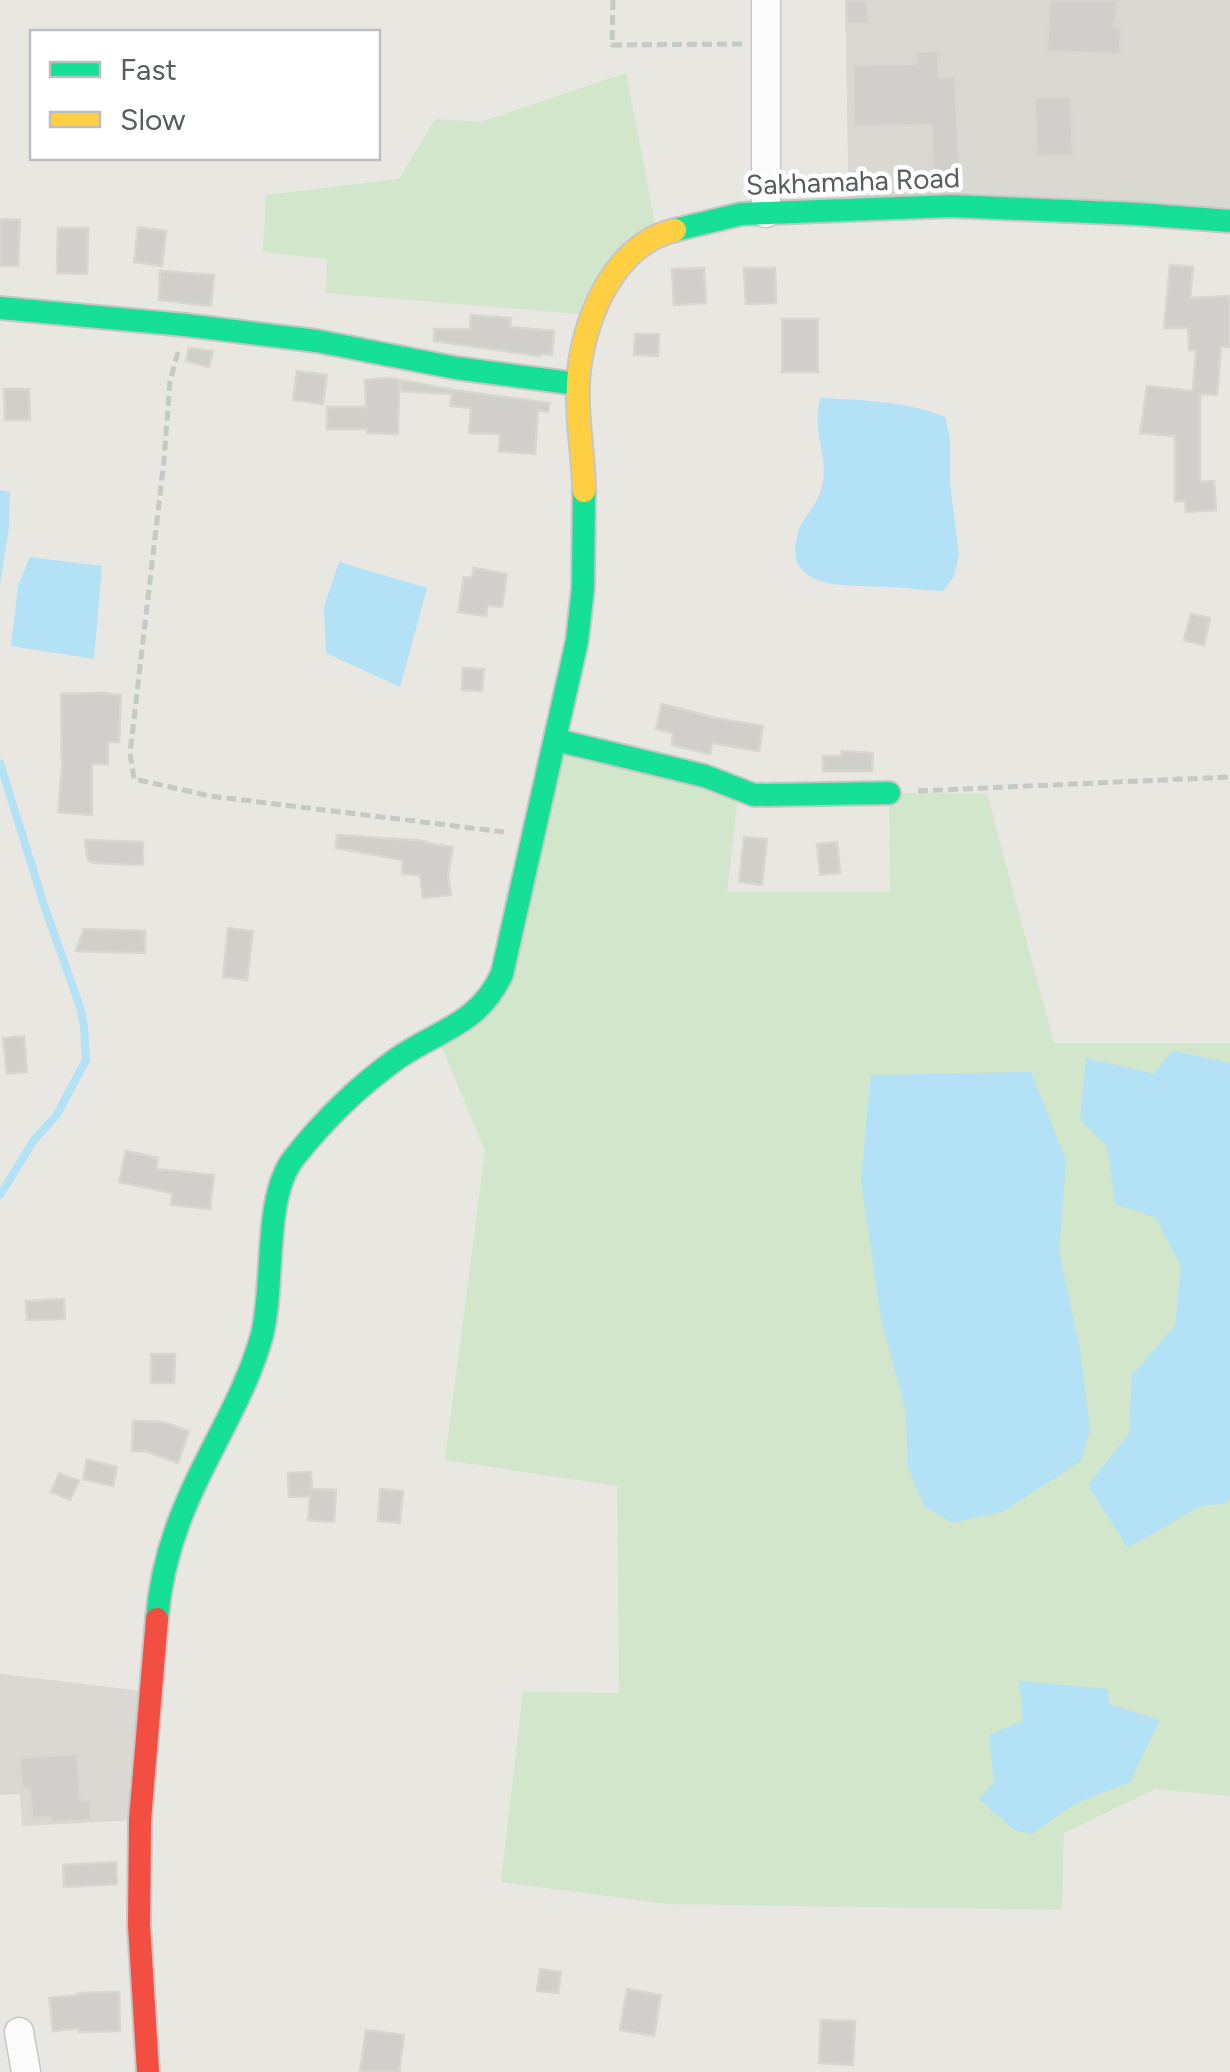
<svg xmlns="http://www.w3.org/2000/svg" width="1230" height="2072" viewBox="0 0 1230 2072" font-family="Figtree,sans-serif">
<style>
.industrial{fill:#dad8d3}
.green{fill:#d1e6cb}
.water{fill:#b3e1f6}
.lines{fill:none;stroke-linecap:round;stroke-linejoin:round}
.stream{stroke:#b3e1f6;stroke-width:8}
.building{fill:#d0cfcc;stroke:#d8d6d1;stroke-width:2.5}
.street-casing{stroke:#c5c6c5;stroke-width:31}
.fast-casing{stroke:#c6c6c6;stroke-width:26}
.slow-casing{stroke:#c6c6c6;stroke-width:26}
.jam-casing{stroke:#c6c6c6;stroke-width:26}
.path{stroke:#c4cac6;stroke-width:5;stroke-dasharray:10 5;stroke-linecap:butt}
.street{stroke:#fcfbfb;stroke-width:28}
.fast{stroke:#16e098;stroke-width:22}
.slow{stroke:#ffcf43;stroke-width:22}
.jam{stroke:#f24e42;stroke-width:22}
.labels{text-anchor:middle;stroke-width:9;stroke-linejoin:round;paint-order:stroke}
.street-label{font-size:28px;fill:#585d61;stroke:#fff}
</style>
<rect width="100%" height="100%" fill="#e9e7e2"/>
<g class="industrial">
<path d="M845,0H1230V221L849,209Z"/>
<path d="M0,1674L151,1692L140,1820L22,1826L20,1794L0,1795Z"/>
</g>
<g class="green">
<path d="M626,73L657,234L592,315L326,293L327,259L263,252L266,195L399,179L435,119L480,122Z"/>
<path d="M556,740L739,789L727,892H890L889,793L987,794L1054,1043H1230V1796L1155,1789L1064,1833L1062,1910L668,1904L501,1882L523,1692L619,1693L617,1486L445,1460L485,1151L437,1035L481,1007Z"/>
</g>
<g class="water">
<path d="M821,398C862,400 906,401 945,417L950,439V483L959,555L954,576L943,591C924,591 907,587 889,587C851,585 778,593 799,530C806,512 819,505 823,482C828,454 810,425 821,398Z"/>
<path d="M0,490L10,492L9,527L0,585Z"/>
<path d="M30,557L102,566L94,659L11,646L18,586Z"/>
<path d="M339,562L427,588L400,687L326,653L324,607Z"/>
<path d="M1173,1051L1230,1063V1497L1226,1504L1202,1505L1128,1548L1088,1485L1129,1434L1132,1375L1175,1326L1181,1267L1156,1218L1115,1204L1107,1146L1080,1120L1086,1058L1153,1074Z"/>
<path d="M1031,1072L1066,1160L1059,1252L1080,1349L1090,1429L1081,1461L1004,1511L953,1523L924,1506L908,1467L906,1412L881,1319L861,1180L871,1075Z"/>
<path d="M1019,1681L1108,1689L1109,1704L1160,1720L1130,1782L1076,1803L1032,1834L1014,1830L979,1799L994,1783L989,1735L1023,1721Z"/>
</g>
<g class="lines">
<path class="stream" d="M0,763L44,905L80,1007L84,1026L86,1060L56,1116L34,1140L0,1195"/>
</g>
<g class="building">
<path d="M846,0H867L868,23L847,24Z"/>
<path d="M1050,0H1118L1114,27H1121L1120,54L1047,51Z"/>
<path d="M938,51L939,77H955L959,171L933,172L932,125L854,126L853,65L917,64L916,52Z"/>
<path d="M1071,97L1073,155L1037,156L1035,98Z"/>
<path d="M0,219L20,220L18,266H0Z"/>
<path d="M138,227L166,231L162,266L134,262Z"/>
<path d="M58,228H88L87,274L57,273Z"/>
<path d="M1170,265L1193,267L1190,298L1230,296V347H1221L1217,395L1200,394V482L1214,481L1216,510L1186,512L1185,501H1175V436L1140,433L1147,386L1193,391L1196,350H1189L1188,328H1164Z"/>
<path d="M704,268L706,303L674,305L672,269Z"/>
<path d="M744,268H775L776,303L746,304Z"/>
<path d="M160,271L214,275L211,306L159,300Z"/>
<path d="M471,315L511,318L510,327L554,331L552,355L540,354V356L434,341V329H470Z"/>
<rect x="782" y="319" width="36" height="53"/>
<path d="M635,334H659L658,356L634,355Z"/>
<path d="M189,348L213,351L209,367L186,361Z"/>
<path d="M297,371L327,375L323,404L293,400Z"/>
<path d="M390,378L399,380L398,434L367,433V429H327V407H366L365,380Z"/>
<path d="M401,380L453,390L550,403L548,412L538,410L535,454L499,451L500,434L469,433L471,408L450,406L452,394L401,391Z"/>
<path d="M4,389H29L30,420H5Z"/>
<path d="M474,568L507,574L502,607L488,605L486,616L458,612L464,577L472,578Z"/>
<path d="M1191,614L1210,618L1204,645L1184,640Z"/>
<path d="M463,668L484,669L482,691L462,690Z"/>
<path d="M101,693L121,695L119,742H108V764H92V815L58,812L62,769L61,694Z"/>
<path d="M662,704L715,718L763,726L759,751L712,743L710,754L672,745L673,733L656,729Z"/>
<path d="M842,751L873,753L872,771H823V756H841Z"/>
<path d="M337,835L425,841V843L453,847L448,874L451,895L423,898L420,875L402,874L403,860L336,848Z"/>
<path d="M744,837L767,839L762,885L739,882Z"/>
<path d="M85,840L143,842V865L96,863L88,861Z"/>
<path d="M837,842L840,873L820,875L817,844Z"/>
<path d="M228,928L253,931L247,980L223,977Z"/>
<path d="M84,929L145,931V953L76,951Z"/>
<path d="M24,1036L27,1072L7,1074L3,1038Z"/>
<path d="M126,1151L158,1158L156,1169L214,1175L210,1209L171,1205L172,1193L119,1182Z"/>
<path d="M64,1299L65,1319L27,1320L26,1301Z"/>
<path d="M151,1354H175L174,1383H151Z"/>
<path d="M133,1421L163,1422L189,1431L178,1463L145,1451H132Z"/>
<path d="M87,1460L117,1467L113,1486L83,1479Z"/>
<path d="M311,1472L312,1489L336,1490L334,1522L308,1520L310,1496L289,1497L288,1473Z"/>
<path d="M59,1473L79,1481L70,1500L51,1492Z"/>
<path d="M380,1489L403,1491L400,1523L378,1521Z"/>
<path d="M77,1754L80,1800H90L91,1820L50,1822V1817L32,1818L30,1788H22L20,1758Z"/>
<path d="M116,1862L117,1884L64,1887L63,1865Z"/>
<path d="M540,1969L561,1972L558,1993L537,1991Z"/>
<path d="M627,1989L661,1995L654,2036L620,2030Z"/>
<path d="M119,1992L120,2031L79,2032V2028L53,2031L49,1998L78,1995V1993Z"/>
<path d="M821,2020L855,2021L853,2065L819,2063Z"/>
<path d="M366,2030L404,2035L399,2072H360Z"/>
</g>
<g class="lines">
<defs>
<g id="street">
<path d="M766,213V0"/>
<path d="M19,2032L26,2072"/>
</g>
<g id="fast">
<path d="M675,230L741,214L951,206L1138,214L1230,221"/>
<path d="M0,308L185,325L317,341L456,368L578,384"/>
<path d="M556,740L705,776L754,795L889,793"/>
<path d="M157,1619C160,1579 171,1539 187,1502C211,1446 246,1394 262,1335C275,1284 263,1197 294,1158C323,1121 360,1085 398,1058C440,1029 478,1025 502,974L577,641L583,588L584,491"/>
</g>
<path id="slow" d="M584,491C584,456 576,419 578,383C581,324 612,245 675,230"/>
<path id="jam" d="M148,2072L139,1925L140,1820L157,1619"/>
</defs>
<use href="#street" class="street-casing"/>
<use href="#fast" class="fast-casing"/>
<use href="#slow" class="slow-casing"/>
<use href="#jam" class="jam-casing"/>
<g class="path">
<path d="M613,0L612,45L743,44"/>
<path d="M178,352L170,381L164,460L130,753L134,779L210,796L504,832"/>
<path d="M918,791L1230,777"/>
</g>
<use href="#street" class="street"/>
<use href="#fast" class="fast"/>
<use href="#slow" class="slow"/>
<use href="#jam" class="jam"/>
</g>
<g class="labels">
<g class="street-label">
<text transform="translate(853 181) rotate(-2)" y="10">Sakhamaha Road</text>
</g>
</g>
<rect x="30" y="30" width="350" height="130" fill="#ffffff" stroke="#bcbec0" stroke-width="2.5"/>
<rect x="50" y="62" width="50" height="15" fill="#16e098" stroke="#bcbec0" stroke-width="2.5"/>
<text x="120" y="80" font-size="30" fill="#585d61">Fast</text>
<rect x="50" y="112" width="50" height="15" fill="#ffcf43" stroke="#bcbec0" stroke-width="2.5"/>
<text x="120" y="130" font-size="30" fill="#585d61">Slow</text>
</svg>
